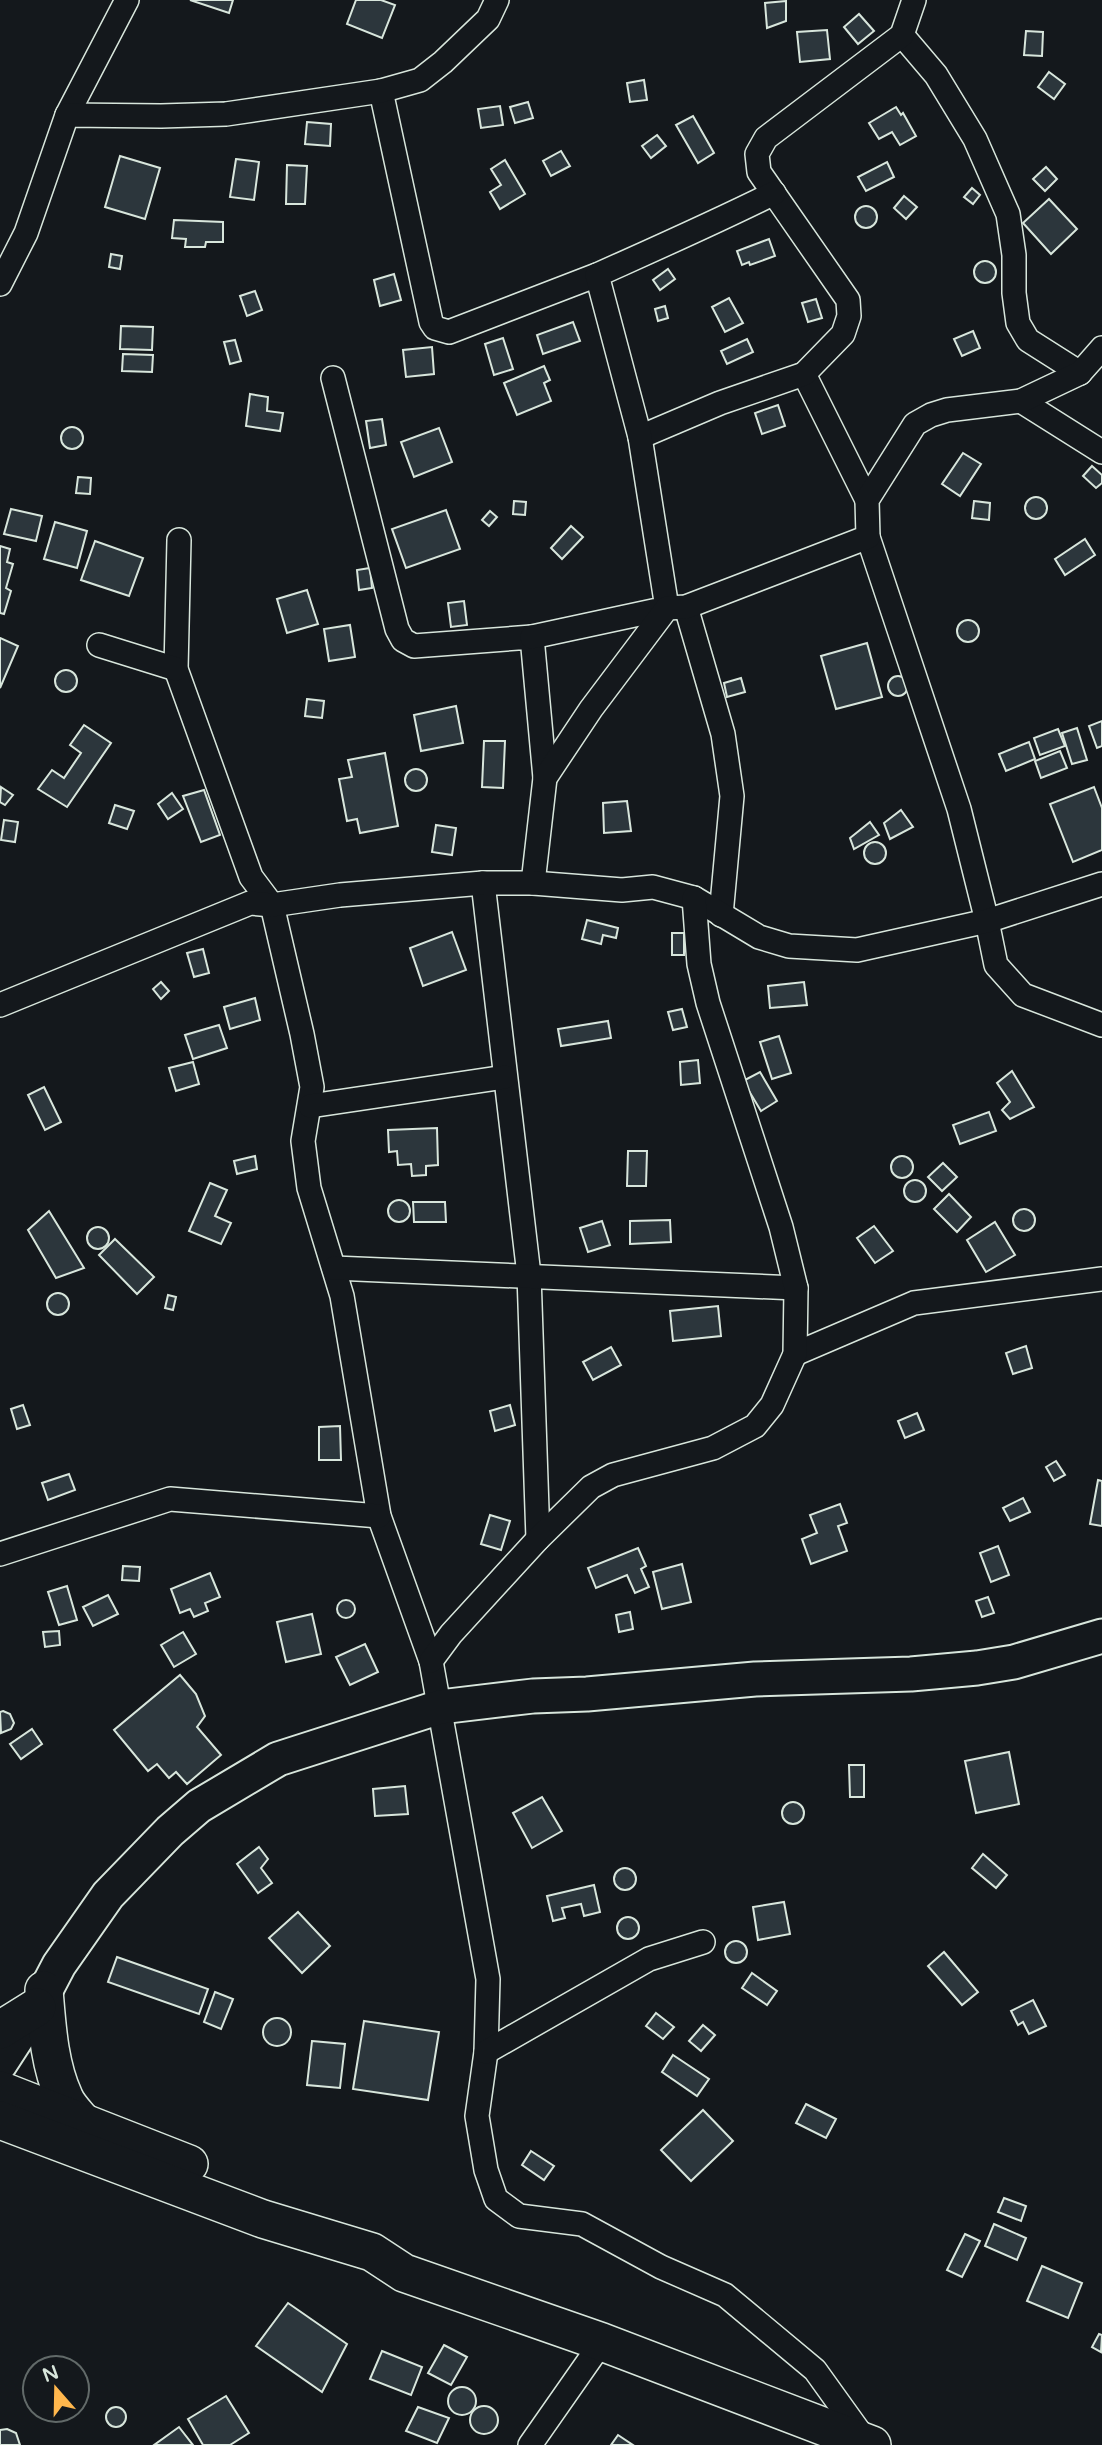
<svg xmlns="http://www.w3.org/2000/svg" width="1102" height="2445" viewBox="0 0 1102 2445" font-family="'Varela Round',sans-serif">
<style>
.building{fill:#2c363c;stroke:#d8e6dc;stroke-width:2}
.lines{fill:none;stroke-linecap:round;stroke-linejoin:round}
.street-casing{stroke:#d8e6dc;stroke-width:26}
.secondary-casing{stroke:#d8e6dc;stroke-width:37}
.primary-casing{stroke:#d8e6dc;stroke-width:40}
.street{stroke:#14181c;stroke-width:23}
.secondary{stroke:#14181c;stroke-width:33}
.primary{stroke:#14181c;stroke-width:37}
</style>
<rect width="100%" height="100%" fill="#14181c"/>
<g class="building">
<path d="M190,0H233L229,13Z"/>
<path d="M356,0H381L395,5L382,38L347,24Z"/>
<path d="M786,1V21L767,28L765,3Z"/>
<path d="M859,14L874,31L858,44L844,27Z"/>
<path d="M827,30L830,59L800,62L797,32Z"/>
<path d="M1026,31L1043,32L1042,56L1024,55Z"/>
<path d="M1049,72L1065,84L1054,99L1038,87Z"/>
<path d="M644,80L647,100L630,102L627,83Z"/>
<path d="M528,102L533,118L515,123L510,107Z"/>
<path d="M500,106L503,125L481,128L478,109Z"/>
<path d="M896,107L901,115L903,113L916,136L900,145L892,132L879,139L869,123Z"/>
<path d="M693,116L714,153L698,163L676,125Z"/>
<path d="M307,122L331,124L330,146L305,144Z"/>
<path d="M657,135L666,146L651,158L642,146Z"/>
<path d="M561,151L570,166L551,176L543,161Z"/>
<path d="M120,156L160,168L145,219L105,207Z"/>
<path d="M236,159L259,162L254,200L230,197Z"/>
<path d="M505,160L525,194L500,209L490,192L501,185L491,169Z"/>
<path d="M887,162L894,177L866,191L858,177Z"/>
<path d="M287,165L307,166L305,204H286Z"/>
<path d="M1046,167L1057,179L1045,191L1033,179Z"/>
<path d="M972,188L980,195L973,204L964,197Z"/>
<path d="M904,196L917,207L906,219L894,208Z"/>
<path d="M1049,199L1077,229L1051,254L1023,223Z"/>
<circle cx="866" cy="217" r="11"/>
<path d="M174,220L223,222V242H206L205,247H185L186,239L172,238Z"/>
<path d="M769,239L775,256L750,265L749,262L742,265L737,251Z"/>
<path d="M111,254L122,256L120,269L109,267Z"/>
<circle cx="985" cy="272" r="11"/>
<path d="M668,269L675,279L660,290L653,280Z"/>
<path d="M394,274L401,300L380,306L374,280Z"/>
<path d="M255,291L262,310L247,316L240,296Z"/>
<path d="M729,298L743,323L725,332L712,307Z"/>
<path d="M816,299L822,318L808,322L802,303Z"/>
<path d="M665,306L668,318L658,321L655,309Z"/>
<path d="M573,322L580,341L543,354L537,335Z"/>
<path d="M121,326L153,327L152,350L120,349Z"/>
<path d="M973,331L980,348L962,356L954,339Z"/>
<path d="M503,338L513,369L494,375L485,344Z"/>
<path d="M747,339L753,352L727,364L721,351Z"/>
<path d="M235,340L241,361L230,364L224,342Z"/>
<path d="M432,347L434,374L406,377L403,350Z"/>
<path d="M123,354L153,355L152,372L122,371Z"/>
<path d="M544,366L550,380L544,383L551,401L517,415L504,383Z"/>
<path d="M250,394L268,397L267,411L283,413L280,431L246,426Z"/>
<path d="M778,405L785,426L762,434L755,413Z"/>
<path d="M382,419L386,445L370,448L366,421Z"/>
<circle cx="72" cy="438" r="11"/>
<path d="M439,428L452,462L414,477L401,442Z"/>
<path d="M963,453L981,464L960,496L942,484Z"/>
<path d="M1092,466L1102,475V483L1096,488L1083,476Z"/>
<path d="M78,477L91,478L90,494L76,493Z"/>
<circle cx="1036" cy="508" r="11"/>
<path d="M514,501L526,502L525,515L513,514Z"/>
<path d="M974,501L990,503L989,520L972,518Z"/>
<path d="M11,509L42,516L36,541L4,534Z"/>
<path d="M446,510L460,549L406,568L392,529Z"/>
<path d="M490,511L497,517L489,526L482,520Z"/>
<path d="M55,522L87,531L77,568L44,559Z"/>
<path d="M571,526L583,537L562,559L551,548Z"/>
<path d="M1085,539L1095,555L1065,575L1055,559Z"/>
<path d="M95,541L143,558L129,596L81,580Z"/>
<path d="M0,546L10,549L7,562L13,564L6,588L11,591L4,614L0,613Z"/>
<path d="M370,568L372,588L359,590L357,570Z"/>
<path d="M307,590L318,624L287,633L277,599Z"/>
<path d="M464,601L467,625L451,627L448,603Z"/>
<circle cx="968" cy="631" r="11"/>
<path d="M350,625L355,657L329,661L324,629Z"/>
<path d="M0,638L18,646L0,688Z"/>
<path d="M867,643L882,697L836,709L821,656Z"/>
<circle cx="66" cy="681" r="11"/>
<circle cx="898" cy="686" r="10"/>
<path d="M741,678L745,692L727,697L724,683Z"/>
<path d="M307,699L324,701L322,718L305,716Z"/>
<path d="M456,706L463,743L421,751L414,715Z"/>
<path d="M1102,721V746L1097,748L1089,726Z"/>
<path d="M84,725L111,743L67,807L38,789L52,770L64,778L81,753L70,745Z"/>
<path d="M1077,728L1087,760L1072,764L1062,733Z"/>
<path d="M1058,729L1065,746L1040,755L1034,738Z"/>
<path d="M484,741H505L503,788L482,787Z"/>
<path d="M1029,742L1035,759L1006,771L999,754Z"/>
<path d="M1060,751L1067,768L1041,778L1035,761Z"/>
<path d="M385,753L398,826L360,833L357,819L347,821L339,779L352,777L348,760Z"/>
<circle cx="416" cy="780" r="11"/>
<path d="M1,787L13,795L5,805L0,802Z"/>
<path d="M1094,787L1102,808V850L1073,862L1050,804Z"/>
<path d="M204,790L220,835L201,842L183,796Z"/>
<path d="M172,793L183,809L168,819L158,804Z"/>
<path d="M627,801L631,831L604,833L603,803Z"/>
<path d="M115,805L134,811L127,829L109,823Z"/>
<path d="M901,810L913,827L890,839L884,823Z"/>
<path d="M4,820L18,822L15,842L1,840Z"/>
<path d="M870,822L879,835L854,849L850,838Z"/>
<path d="M436,825L456,828L452,855L432,852Z"/>
<circle cx="875" cy="853" r="11"/>
<path d="M587,920L618,928L616,938L603,935L601,944L582,939Z"/>
<path d="M452,932L466,970L423,986L410,948Z"/>
<rect x="672" y="933" width="12" height="22"/>
<path d="M203,949L209,973L194,977L187,953Z"/>
<path d="M161,982L169,991L161,999L153,989Z"/>
<path d="M804,982L807,1005L770,1008L768,986Z"/>
<path d="M255,998L260,1020L230,1029L224,1007Z"/>
<path d="M682,1009L687,1027L673,1030L668,1012Z"/>
<path d="M608,1021L611,1038L561,1046L558,1029Z"/>
<path d="M219,1025L227,1048L193,1059L185,1035Z"/>
<path d="M779,1036L791,1073L772,1079L760,1042Z"/>
<path d="M698,1060L700,1083L681,1085L680,1062Z"/>
<path d="M193,1062L199,1084L176,1091L169,1068Z"/>
<path d="M1012,1071L1034,1107L1010,1119L1002,1110L1010,1102L997,1083Z"/>
<path d="M760,1072L777,1101L761,1111L743,1081Z"/>
<path d="M44,1087L61,1122L45,1130L28,1095Z"/>
<path d="M989,1112L996,1131L960,1144L953,1125Z"/>
<path d="M437,1128L438,1165L426,1166V1175L412,1176L411,1164L398,1165L397,1151L389,1152L388,1130Z"/>
<path d="M628,1151H647L646,1186H627Z"/>
<path d="M255,1156L257,1169L237,1174L234,1161Z"/>
<circle cx="902" cy="1167" r="11"/>
<path d="M943,1163L957,1177L942,1191L928,1177Z"/>
<circle cx="915" cy="1191" r="11"/>
<path d="M210,1183L227,1190L215,1216L231,1223L221,1244L189,1231Z"/>
<path d="M949,1194L971,1217L957,1232L934,1209Z"/>
<circle cx="399" cy="1211" r="11"/>
<path d="M413,1202H445L446,1222H414Z"/>
<circle cx="1024" cy="1220" r="11"/>
<path d="M49,1211L84,1268L56,1278L28,1230Z"/>
<path d="M670,1220L671,1242L630,1244V1221Z"/>
<path d="M602,1221L610,1245L588,1252L580,1228Z"/>
<path d="M995,1222L1015,1255L986,1272L967,1240Z"/>
<path d="M874,1226L893,1251L875,1263L857,1238Z"/>
<circle cx="98" cy="1238" r="11"/>
<path d="M115,1239L154,1277L137,1294L99,1255Z"/>
<circle cx="58" cy="1304" r="11"/>
<path d="M168,1295L176,1297L173,1310L165,1308Z"/>
<path d="M718,1306L721,1336L673,1341L670,1311Z"/>
<path d="M1026,1346L1032,1368L1013,1374L1006,1353Z"/>
<path d="M611,1347L621,1365L593,1380L583,1362Z"/>
<path d="M23,1405L30,1425L17,1429L11,1409Z"/>
<path d="M510,1405L515,1425L495,1431L490,1411Z"/>
<path d="M917,1413L924,1430L905,1438L898,1421Z"/>
<path d="M340,1426L341,1460H319V1427Z"/>
<path d="M1056,1461L1065,1475L1054,1481L1046,1467Z"/>
<path d="M69,1474L75,1490L48,1500L42,1483Z"/>
<path d="M1098,1480L1102,1481V1526L1090,1524Z"/>
<path d="M1023,1498L1030,1512L1010,1521L1003,1508Z"/>
<path d="M840,1504L847,1523L838,1526L847,1551L811,1564L802,1539L817,1533L810,1515Z"/>
<path d="M490,1515L510,1521L501,1550L481,1544Z"/>
<path d="M998,1546L1009,1575L991,1582L980,1553Z"/>
<path d="M638,1548L646,1566L641,1569L649,1587L635,1593L627,1575L596,1588L588,1568Z"/>
<path d="M682,1564L691,1602L662,1609L653,1572Z"/>
<path d="M123,1566L140,1567L139,1581L122,1580Z"/>
<path d="M210,1573L220,1597L205,1603L208,1611L194,1617L190,1609L180,1613L171,1589Z"/>
<path d="M67,1586L77,1620L59,1625L48,1592Z"/>
<path d="M108,1595L118,1614L93,1626L83,1607Z"/>
<path d="M988,1597L994,1613L982,1617L976,1601Z"/>
<circle cx="346" cy="1609" r="9"/>
<path d="M630,1612L633,1629L619,1632L616,1615Z"/>
<path d="M312,1614L321,1654L286,1662L277,1622Z"/>
<path d="M59,1631L60,1645L45,1647L43,1632Z"/>
<path d="M183,1632L196,1654L174,1667L161,1645Z"/>
<path d="M365,1644L378,1672L350,1685L336,1657Z"/>
<path d="M180,1675L196,1694L205,1716L197,1727L221,1755L187,1784L176,1772L169,1778L157,1764L148,1771L114,1730Z"/>
<path d="M3,1711L10,1714L14,1723L11,1729L1,1733L0,1712Z"/>
<path d="M32,1729L42,1744L21,1759L10,1744Z"/>
<path d="M1009,1752L1019,1804L976,1813L965,1761Z"/>
<path d="M849,1765H864V1797H850Z"/>
<path d="M405,1786L408,1814L375,1816L373,1789Z"/>
<path d="M542,1797L562,1831L532,1848L513,1813Z"/>
<circle cx="793" cy="1813" r="11"/>
<path d="M259,1847L268,1859L261,1868L272,1883L258,1893L237,1864Z"/>
<path d="M983,1854L1007,1875L996,1888L972,1868Z"/>
<circle cx="625" cy="1879" r="11"/>
<path d="M594,1885L600,1912L584,1916L581,1904L562,1908L565,1918L553,1921L547,1896Z"/>
<path d="M784,1902L790,1934L758,1940L753,1907Z"/>
<path d="M298,1912L330,1946L302,1973L269,1938Z"/>
<circle cx="628" cy="1928" r="11"/>
<circle cx="736" cy="1952" r="11"/>
<path d="M944,1952L978,1992L962,2005L928,1966Z"/>
<path d="M117,1957L208,1989L199,2014L108,1982Z"/>
<path d="M752,1973L777,1991L767,2005L742,1988Z"/>
<path d="M215,1992L233,1999L221,2029L204,2022Z"/>
<path d="M1033,2000L1046,2026L1029,2034L1023,2022L1018,2025L1011,2011Z"/>
<path d="M656,2013L674,2027L663,2039L646,2026Z"/>
<circle cx="277" cy="2032" r="14"/>
<path d="M364,2021L439,2032L428,2100L353,2089Z"/>
<path d="M703,2025L715,2035L701,2051L689,2041Z"/>
<path d="M312,2041L345,2044L340,2088L307,2085Z"/>
<path d="M673,2055L709,2079L697,2096L662,2072Z"/>
<path d="M806,2104L836,2119L826,2138L796,2123Z"/>
<path d="M703,2110L733,2141L691,2181L661,2150Z"/>
<path d="M531,2151L554,2166L544,2180L522,2165Z"/>
<path d="M1004,2198L1026,2206L1021,2221L998,2212Z"/>
<path d="M994,2224L1026,2238L1017,2260L985,2246Z"/>
<path d="M965,2234L980,2241L962,2277L947,2270Z"/>
<path d="M1042,2266L1082,2283L1068,2318L1027,2301Z"/>
<path d="M288,2303L347,2344L322,2392L256,2346Z"/>
<path d="M1099,2334L1102,2335L1101,2352L1092,2347Z"/>
<path d="M444,2345L467,2357L451,2385L428,2373Z"/>
<path d="M382,2351L422,2367L411,2395L370,2379Z"/>
<circle cx="462" cy="2401" r="14"/>
<path d="M226,2396L249,2433L230,2445H203L188,2419Z"/>
<circle cx="484" cy="2420" r="14"/>
<path d="M418,2407L449,2418L437,2443L406,2431Z"/>
<circle cx="116" cy="2417" r="10"/>
<path d="M179,2427L193,2445H154Z"/>
<path d="M7,2429L16,2433L20,2445H0V2430Z"/>
<path d="M618,2435L633,2445H611Z"/>
</g>
<g class="lines">
<defs>
<g id="street">
<path d="M902,35L936,75L975,139L1008,214L1014,255V293L1018,323L1028,340L1080,373"/>
<path d="M381,91L431,322L435,328L449,332L597,275"/>
<path d="M67,115L127,0"/>
<path d="M0,284L26,233L67,115L161,116L226,114L381,91L420,80L443,62L488,19L497,0"/>
<path d="M804,374L867,500"/>
<path d="M333,378L397,629L403,640L414,646L532,637L545,778"/>
<path d="M1021,401L1102,452"/>
<path d="M640,437L720,403L804,374L843,334L849,316L848,300L759,172L757,154L766,138L902,35L914,0"/>
<path d="M868,537L959,809L987,921L996,965L1023,995L1102,1025"/>
<path d="M179,540L176,669L251,877L272,905L302,1034L312,1087L303,1141L309,1188L342,1296L379,1516L431,1661L488,1979L486,2052L477,2116L486,2170L496,2199L519,2216L582,2224L661,2267L725,2295L815,2370L866,2441"/>
<path d="M686,607L723,734L732,796L721,915"/>
<path d="M532,637L667,608L640,437L597,275C657,248 716,222 774,193"/>
<path d="M99,645L176,669"/>
<path d="M483,883L529,1275L538,1539"/>
<path d="M533,883L545,778L591,709L667,608L686,607L868,537L867,500L915,424L931,415L947,410L1021,401L1080,373L1102,348"/>
<path d="M0,1005L250,903L272,905L340,895L483,883H533L622,890L653,887L694,898L759,937L789,946L857,950L987,921L1102,884"/>
<path d="M310,1106L505,1077"/>
<path d="M334,1268L796,1288"/>
<path d="M795,1354L914,1303L1102,1279"/>
<path d="M0,1554L170,1499L379,1516"/>
<path d="M431,1661L451,1634L538,1539L591,1487L613,1475L713,1448L755,1426L772,1405L795,1354L796,1288L781,1227L708,1003L699,964L694,898"/>
<path d="M486,2052L649,1959L703,1942"/>
<path d="M530,2445L602,2342"/>
</g>
<path id="secondary" d="M0,2064L37,2007L59,1965L108,1895L170,1831L199,1806L278,1759L440,1707L533,1696L587,1694L755,1679L911,1674L977,1668L1014,1662L1102,1636"/>
<g id="primary">
<path d="M44,1990C47,2026 49,2064 64,2097C68,2107 77,2115 84,2124"/>
<path d="M0,2030L37,2007"/>
<path d="M0,2090L189,2164"/>
<path d="M0,2120L263,2219L372,2252L404,2273L602,2342L872,2445"/>
</g>
</defs>
<use href="#street" class="street-casing"/>
<use href="#secondary" class="secondary-casing"/>
<use href="#primary" class="primary-casing"/>
<use href="#street" class="street"/>
<use href="#secondary" class="secondary"/>
<use href="#primary" class="primary"/>
</g>
<g transform="translate(56 2389) rotate(340)"><circle r="33" fill="#14181c" stroke="#626a69" stroke-width="2"/>
<path d="M0-5L12 26L0 18L-12 26Z" fill="#ffb74d"/>
<text y="-10" font-size="19" font-weight="bold" text-anchor="middle" fill="#d8e6dc">N</text>
</g>
</svg>
